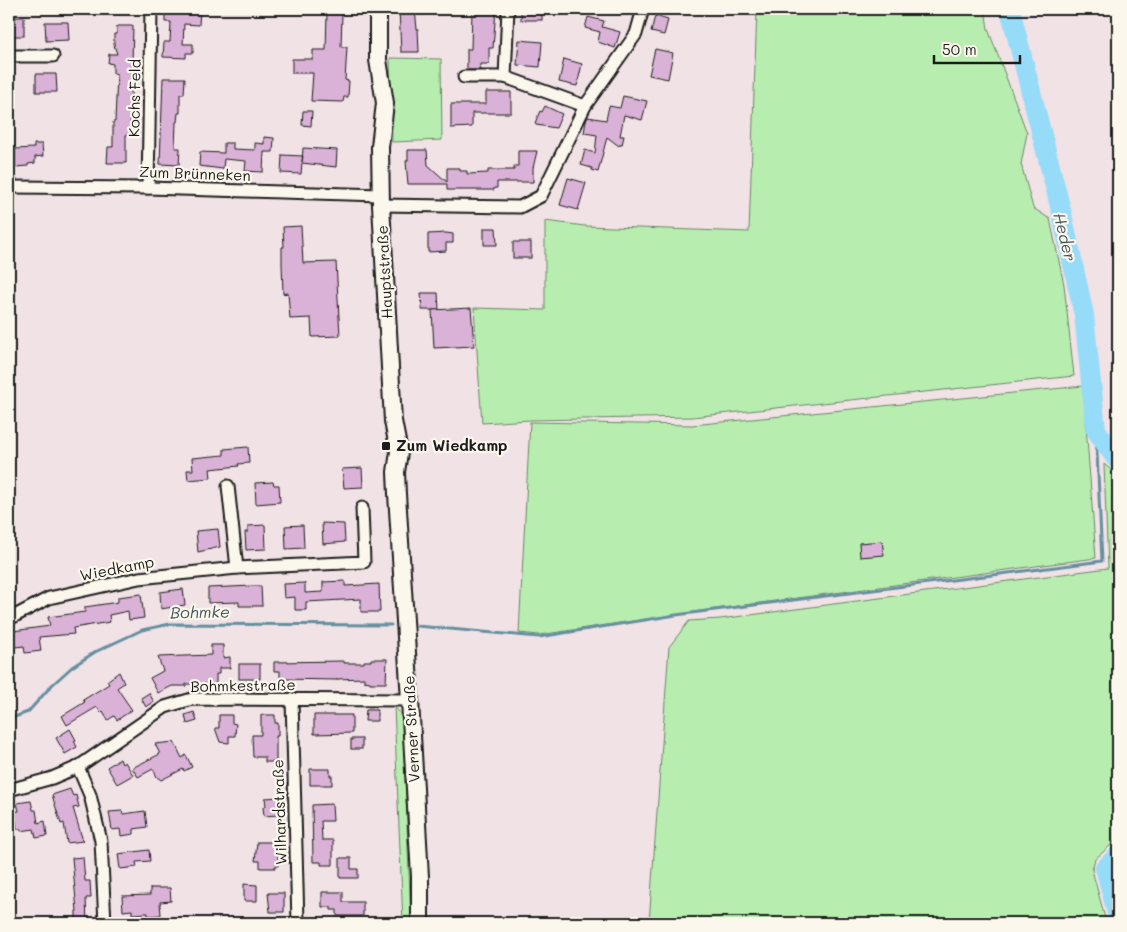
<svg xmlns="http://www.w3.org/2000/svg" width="1127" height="932" viewBox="0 0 1127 932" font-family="Mali,sans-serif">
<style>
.green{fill:#b7eeb0;stroke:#6a8566}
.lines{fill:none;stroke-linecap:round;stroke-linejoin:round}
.stream{stroke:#658fa0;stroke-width:3}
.river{stroke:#96dcf8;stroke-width:20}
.building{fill:#dab1d7;stroke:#1c1c1c}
.street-casing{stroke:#1c1c1c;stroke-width:15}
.secondary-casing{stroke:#1c1c1c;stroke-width:20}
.street{stroke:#fbf7ec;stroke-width:11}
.secondary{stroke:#fbf7ec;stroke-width:16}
.poi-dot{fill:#1c1c1c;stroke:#fbf7ec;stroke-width:2}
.labels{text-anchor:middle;stroke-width:4.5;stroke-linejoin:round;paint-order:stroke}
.street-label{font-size:15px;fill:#1c1c1c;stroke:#fbf7ec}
.poi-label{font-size:15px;font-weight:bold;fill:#1c1c1c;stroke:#fbf7ec;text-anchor:start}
.water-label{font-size:16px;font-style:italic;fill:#41565e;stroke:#fbf7ec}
</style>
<rect width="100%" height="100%" fill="#f1e2e6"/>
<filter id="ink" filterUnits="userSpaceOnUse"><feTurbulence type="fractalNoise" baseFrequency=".02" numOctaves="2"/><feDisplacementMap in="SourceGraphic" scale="10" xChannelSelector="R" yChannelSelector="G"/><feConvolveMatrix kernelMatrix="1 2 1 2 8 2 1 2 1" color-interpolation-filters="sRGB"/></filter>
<g filter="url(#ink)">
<g class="green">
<path d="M757,9H985L988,29L1027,133L1021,164L1033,208L1050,219L1064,285L1074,376L692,417L530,420L482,423L474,308L545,310V221L585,226L749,232Z"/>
<path d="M390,58L441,59L442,140L392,142Z"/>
<path d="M1083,386L1096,558L700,611L539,635L519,633L530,422L692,425Z"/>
<path d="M1104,464L1118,476V839L1095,859L1092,870L1105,918L1108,923H649L669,647L689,621L720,619L1108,568Z"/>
<path d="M394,706L399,712L403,723L411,923H403Z"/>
</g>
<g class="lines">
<g class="stream">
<path d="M417,626L539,637L676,615L1102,561L1096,430"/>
<path d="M9,719L28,712L52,685L72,667L95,652L142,630L170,624L391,625"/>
</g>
<g class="river">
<path d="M1010,9L1062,214L1084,315L1096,430L1118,461"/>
<path d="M1118,856L1105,868L1118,916"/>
</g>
</g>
<g class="building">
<path d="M165,9H200L199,25L184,24L183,44H193V53H186V58L163,57L164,42H170L171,22H165Z"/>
<path d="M399,9H415L417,29H418L419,52H401Z"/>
<path d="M472,9H496L493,48H489V64H480V70H467V49H471Z"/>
<rect x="521" y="9" width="21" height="11"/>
<path d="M327,13L342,14L341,47H347L345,80L349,81L348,97H344L343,102L311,101L313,73H292V59H313V50H326Z"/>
<path d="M655,16L668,20L664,35L651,32Z"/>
<rect x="9" y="17" width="15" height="19"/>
<path d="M588,17L604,21L602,27L620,32L615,48L598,42L600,32L585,28Z"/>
<path d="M45,22H68L69,40L46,41Z"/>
<path d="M117,26H133L130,135H126V163H107L108,147H113V122H115L117,74L113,73V64L108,63L109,54H117L114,45V34H117Z"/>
<path d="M519,40L542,42L540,67L517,65Z"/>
<path d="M655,49L673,53L668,79L649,75Z"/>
<path d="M564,59L582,64L577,86L559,82Z"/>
<path d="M36,74H56L57,92H36Z"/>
<path d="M163,78H185L184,94H180V113H178L177,122H176L175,148H180L179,165L160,164Z"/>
<path d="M486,92H511V113H472V127L451,128V104H486Z"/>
<path d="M623,96L647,101L642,120L624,115L620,136H624L622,145H619V146L607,137L598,172L592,170V168L581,165L585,150L595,153L597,135L584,133L586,121L588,117L606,120L609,106L620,108Z"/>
<path d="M545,106L562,114L556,128L536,125L535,123L540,111L542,112Z"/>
<path d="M303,111H312L311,126L302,125Z"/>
<path d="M264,137L274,138L273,152H264L263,172L245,171L246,161L224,159L223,169L199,166L200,152L224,153V143H233V149L255,150V143L264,144Z"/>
<path d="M34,144H42L43,156L35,157V163L28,164V166L15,167V149L34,148Z"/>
<path d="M303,148L337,150L336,167L302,163L301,174L281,173L282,155L303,156L302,162Z"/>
<path d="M408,150H427L428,165L447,182V168H460V171H467V174L488,173V170H514V166H518V151H537L533,168V182H497V188H494V190H447V184H408L406,161L408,160Z"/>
<path d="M568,178L586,183L578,210L560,205Z"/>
<path d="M301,226L303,263L336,262L340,336L312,337L311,318L290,319L288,293L283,294L282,264V247H284L283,227Z"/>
<path d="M484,228H496L497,245H484Z"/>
<path d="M446,233L453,234V243H446V251L428,252V234Z"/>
<rect x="513" y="242" width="18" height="16"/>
<path d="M421,293H438L439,310H422Z"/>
<path d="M471,308L474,346L434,348L432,310Z"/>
<path d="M248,447L249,463L238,464L239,466L210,469L211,478L188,480L187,470H193L192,458L224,455V449Z"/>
<path d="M362,468L363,487L344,488L342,469Z"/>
<path d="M273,482L274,485H279L280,502L256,504L255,483Z"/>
<path d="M322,523L344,524L345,542L323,544Z"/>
<path d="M265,525L266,549L246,550L245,532H248V526Z"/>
<path d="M303,525L304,548L286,549L285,526Z"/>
<path d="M218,529L220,547L198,552L196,531Z"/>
<path d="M882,541L884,555L860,557L859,543Z"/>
<path d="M345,581V586L379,584L380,612H361V599L306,602V610H295V597L284,598L283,584L305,583V593L323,592V582Z"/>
<path d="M252,586H261L262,606H239V602L208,603V588Z"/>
<path d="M183,589L185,605L161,609L160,592Z"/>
<path d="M141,594L144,618L129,620L128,611L109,615L110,622L73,628L74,634L39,637L41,651L25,653L24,646L15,647L13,631L50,626L48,617L85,612V607L118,602V597Z"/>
<path d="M211,645H223V658L230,657V668H219V674H216V684H186V686H172L158,693L150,678L163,671L158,657L211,655Z"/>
<path d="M371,659H387L386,683H370V682L364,681V678L337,679V680L280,679V671H274V662L344,661V663H364V661H371Z"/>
<rect x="239" y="664" width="21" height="15"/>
<path d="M119,672L124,683L117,688L132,710L117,720L114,716L108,720L103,711L101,713L97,707L67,725L62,716L85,702L83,700L109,684L107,681Z"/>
<path d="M149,693L154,702L146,707L141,698Z"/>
<path d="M366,710H377V721H365Z"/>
<path d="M194,712L197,721L187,724L185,715Z"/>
<path d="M219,715H232V723L236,724L235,736H229V743L220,742L215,728H219Z"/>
<path d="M261,715H275V723H278V736H276V762H265V757H253L252,735H261Z"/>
<path d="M314,715H352V733L314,734Z"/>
<path d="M70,729L76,740L74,741L77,747L65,754L56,738Z"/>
<rect x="351" y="739" width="11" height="10"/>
<path d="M174,742L182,758L186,755L192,767L184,771L183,769L161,780L157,777L153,769L138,777L132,768L160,754L155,744Z"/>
<path d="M120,759L122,764L125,762L133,775L117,784L107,767Z"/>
<path d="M310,769H330V776H332V785H310Z"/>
<path d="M70,789L73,796L76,795L79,807L73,808L83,841L67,843L64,823L61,824L52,795Z"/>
<path d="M280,797L281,809H279V815L264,816L263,807L266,806L265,798Z"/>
<path d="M31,801L33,810H36L38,823L45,821L47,836L36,838L34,829L21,831V829H17L14,812L19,811L17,803Z"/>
<path d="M332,804L333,821H321L322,840H333V865H321V862H313L312,805Z"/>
<path d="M122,811L123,814L145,811L147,827L134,829V834L121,836L120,829L112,830L109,812Z"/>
<path d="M257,842H278V866H275V868H260V861H255Z"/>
<path d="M149,850L150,861L136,862L137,867L120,869L118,854Z"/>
<path d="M83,857L85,881H90L91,898H86L87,923H76V911H77L72,858Z"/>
<path d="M340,858H351V869H358V878H340Z"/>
<path d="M244,884L257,885V901H244Z"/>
<path d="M150,888H170L171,901L160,902L161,915L148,916V913L132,914V910L123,911L122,896L150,895Z"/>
<path d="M322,892H343V902H363V916H337V910H331V907H322Z"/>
<path d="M268,893H284V912H270Z"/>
</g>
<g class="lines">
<defs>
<g id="street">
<path d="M508,9L505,77L585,106"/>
<path d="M9,56H53"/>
<path d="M464,77H505"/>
<path d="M9,187L148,188L381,195"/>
<path d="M148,188L151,9"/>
<path d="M381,205L520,207L541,196L585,106L636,34L643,9"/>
<path d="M228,486L237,568"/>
<path d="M9,619L49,598L139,578L237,568L364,562L362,508"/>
<path d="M292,699L298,923"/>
<path d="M78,767L90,795L101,841L105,923"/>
<path d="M9,790L52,778L78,767L165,707L192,699L410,700"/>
</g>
<path id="secondary" d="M378,9V60L385,103L380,147L381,205L393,421L399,452L396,472L397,494L410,700L420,877V923"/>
</defs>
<use href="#street" class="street-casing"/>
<use href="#secondary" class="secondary-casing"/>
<use href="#street" class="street"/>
<use href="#secondary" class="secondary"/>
</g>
</g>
<rect class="poi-dot" x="381" y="441" width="10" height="10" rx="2.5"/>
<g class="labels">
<g class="street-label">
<text transform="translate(135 98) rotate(-89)" y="5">Kochs Feld</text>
<text transform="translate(195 174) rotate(2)" y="5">Zum Brünneken</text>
<text transform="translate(385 272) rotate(-93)" y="5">Hauptstraße</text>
<text transform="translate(117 569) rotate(-11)" y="5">Wiedkamp</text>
<text transform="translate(243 686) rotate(-1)" y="5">Bohmkestraße</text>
<text transform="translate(412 729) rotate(-93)" y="5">Verner Straße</text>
<text transform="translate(280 812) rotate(-92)" y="5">Wilhardstraße</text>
</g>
<g class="poi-label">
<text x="396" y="451">Zum Wiedkamp</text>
</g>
<g class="water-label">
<text transform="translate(1065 237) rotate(76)" y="6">Heder</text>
<text transform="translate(200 612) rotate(-1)" y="6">Bohmke</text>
</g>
</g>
<rect width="1127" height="932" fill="none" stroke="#fbf7ec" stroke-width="30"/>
<rect x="15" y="15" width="1097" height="902" fill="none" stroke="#1c1c1c" stroke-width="2" filter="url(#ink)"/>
<path d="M934 55v8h86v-8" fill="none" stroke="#1c1c1c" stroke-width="2.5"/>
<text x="942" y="55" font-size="15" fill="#1c1c1c" stroke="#fbf7ec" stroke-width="4" paint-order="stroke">50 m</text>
</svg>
